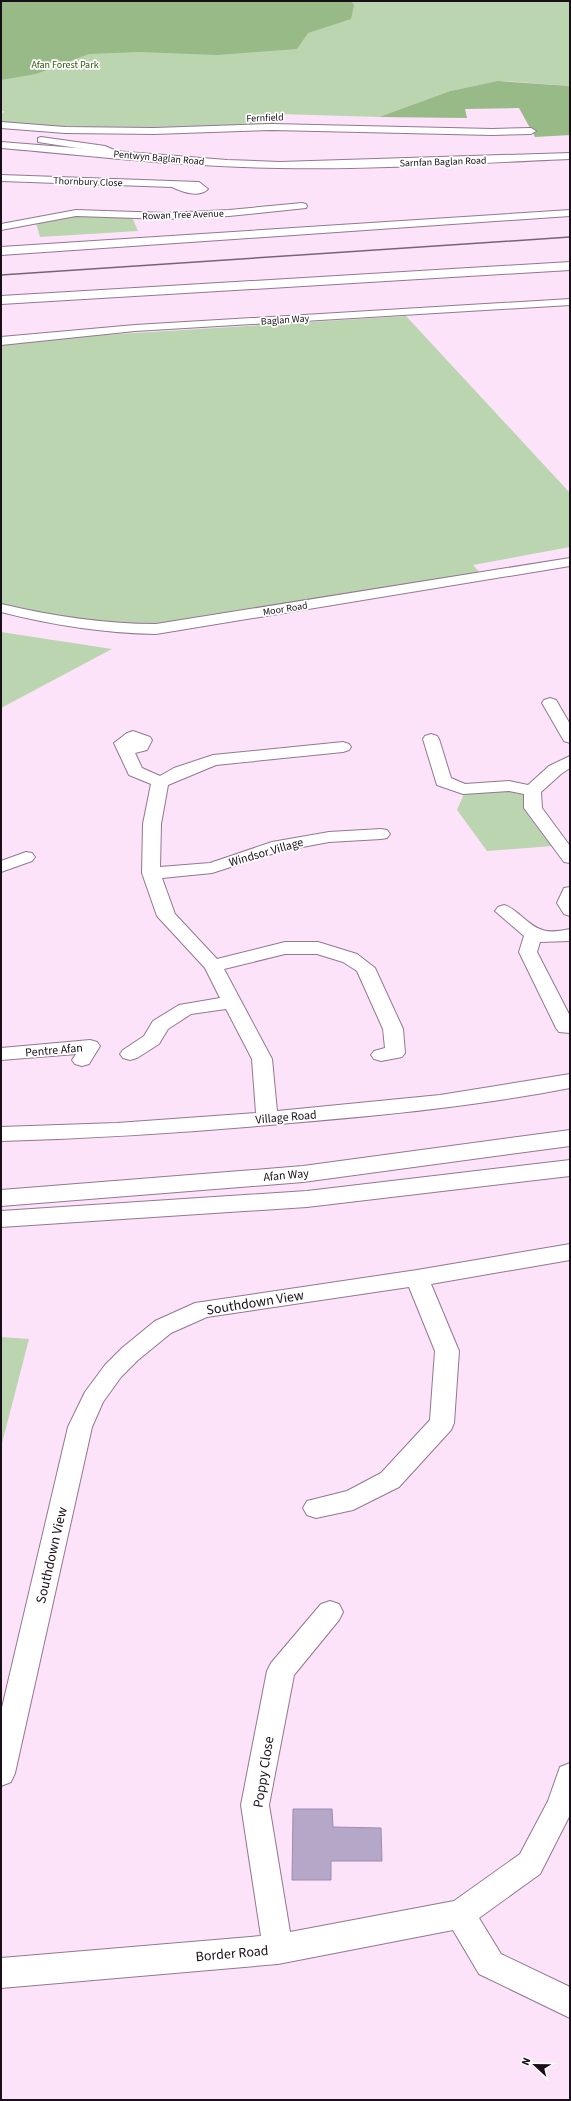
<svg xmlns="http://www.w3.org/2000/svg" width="571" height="2101" viewBox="0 0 571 2101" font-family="'Source Sans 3',sans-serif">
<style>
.green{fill:#bcd5b1}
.forest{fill:#98ba87}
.building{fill:#b4a7c8;stroke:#9a8dae}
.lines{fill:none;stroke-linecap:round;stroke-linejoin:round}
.minor-casing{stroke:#937790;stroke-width:2}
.major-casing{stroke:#937790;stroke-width:2}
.highway-casing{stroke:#937790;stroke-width:2}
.minor{fill:#fff;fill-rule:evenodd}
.major{fill:#fff;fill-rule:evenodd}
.highway{fill:#fff;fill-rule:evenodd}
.rail{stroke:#756574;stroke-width:1.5}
.labels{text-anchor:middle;stroke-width:3.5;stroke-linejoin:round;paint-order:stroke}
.far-park-label{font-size:10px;fill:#2c560e;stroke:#fff}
.far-street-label{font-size:10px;fill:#190f18;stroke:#fff}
.street-label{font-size:12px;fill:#190f18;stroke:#fff}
.near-street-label{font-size:14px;fill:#190f18;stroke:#fff}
</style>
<rect width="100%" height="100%" fill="#fce3f9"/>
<g class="green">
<path d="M1,1H570V86L505,81L484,84L450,91L379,117L279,114L272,127L229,130L58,129L35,131L1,124V113L5,112L1,110Z"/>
<path d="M71,215L132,217L138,231L40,237L36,223Z"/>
<path d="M406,316L570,493V547L473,565L483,576L134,630L1,608V344L102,335Z"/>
<path d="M1,632L112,649L1,708Z"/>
<path d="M505,791L525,795V811L552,846L487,851L457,810L464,794Z"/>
<path d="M1,1337L29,1339L1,1447Z"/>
</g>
<g class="forest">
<path d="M1,1H351L354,5L351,19L308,33L297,49L217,55L139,52L89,54L36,74L1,80Z"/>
<path d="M498,81L570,86V135L535,137L519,108L465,109L467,118L379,117L450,91Z"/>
</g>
<path class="building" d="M293,1809H332L333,1827L381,1828L382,1861H331V1880H292Z"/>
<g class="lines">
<defs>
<g id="minor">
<path d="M1,122L65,127L154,128L272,124L492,129L531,128L536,131L531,134L492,135L272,130L154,134L65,133L1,128Z"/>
<path d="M41,137L105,146L121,153L116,156L103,152L38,142V138Z"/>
<path d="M1,175L199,182L208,189C199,198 182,192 172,187L1,181Z"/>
<path d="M302,203L306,204L307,206L306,208L229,216L166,219L76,216L1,230V224L76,210L166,213L229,210Z"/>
<path d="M570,299V305L135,331L1,345V337L135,325Z"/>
<path d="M570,558V566L156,634C103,633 52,625 1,612V604C52,616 103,624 156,624Z"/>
<path d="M550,698L556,700L570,724V743L564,741L542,703L544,700Z"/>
<path d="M133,731L150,737L152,740L147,750L135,753L142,768L160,776L174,768L213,755L343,742L349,744L351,747L349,750L343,752L216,765L168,785L161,824L160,867L210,863L272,842L329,832L381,829L387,830L390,834L387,838L381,839L329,842L281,851L212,873L162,878L175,914L217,959L285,942H318L357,954L375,968L403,1029L405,1053L402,1057L381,1061L374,1059L371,1055L374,1051L385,1048L383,1029L357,971L343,962L317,954H285L224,969L272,1059L277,1111L440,1095L570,1074V1088C478,1106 385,1115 291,1123C195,1132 98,1138 1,1141V1127L117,1123L256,1113L252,1059L226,1009L191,1014L168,1029L159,1044L137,1058L130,1060L123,1058L120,1054L123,1050L144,1036L153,1021L179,1005L220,998L205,968L157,916L142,873L143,824L151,784L129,775L114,743L127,733Z"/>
<path d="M431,734L437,736L439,739L451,778L465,784L509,781L528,785L549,766L570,756V768L561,774L541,792L542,808L570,846V863L564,862L524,808V794L509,791L463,794L437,785L423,739L425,736Z"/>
<path d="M26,852L32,853L35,857L32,861L1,872V861Z"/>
<path d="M570,887V916L564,914L557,903L564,888Z"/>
<path d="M504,905C511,907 515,911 520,915C539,932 546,934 570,929V941L540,942L537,952L570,1016V1033L559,1032L556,1028L519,952L524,936L495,911L498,907Z"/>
<path d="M90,1040L97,1042L100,1046L89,1064L82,1066L75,1064L72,1060L76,1054L1,1060V1048Z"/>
<path d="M570,1244V1260L431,1284L459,1351L454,1423L451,1430L399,1487L353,1510L316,1518L307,1515L303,1508L307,1501L347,1491L381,1473L430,1420L435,1351L409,1287L207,1317L171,1333L138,1360L121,1377L103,1402L92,1427L15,1773L11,1782L1,1786V1712L68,1427L85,1392L105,1365L122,1348L155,1321L195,1303L417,1270Z"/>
<path d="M330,1601L339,1604L343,1612L339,1620L294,1675L269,1805L290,1932L454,1901L520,1854L548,1801L560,1767L570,1763V1815L540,1874L479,1918L501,1954L570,1987V2018L479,1974L453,1930L278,1964L1,1988V1958L261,1936L241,1805L267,1671L271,1663L321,1604Z"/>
</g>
<g id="major">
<path d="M1,142L227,160L280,162L570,153V159C473,163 376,170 279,168C186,167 93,156 1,148Z"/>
<path d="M570,1130V1146L303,1182L1,1206V1190L303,1166Z"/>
<path d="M570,1160V1176L307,1207L1,1227V1211L307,1191Z"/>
</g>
<g id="highway">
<path d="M570,210V216L1,255V247Z"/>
<path d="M570,262V270L1,304V296Z"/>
</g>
</defs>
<use href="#minor" class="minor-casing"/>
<use href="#major" class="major-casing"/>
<use href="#highway" class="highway-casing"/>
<use href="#minor" class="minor"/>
<use href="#major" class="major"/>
<use href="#highway" class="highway"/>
<path class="rail" d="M1,275L570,237"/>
</g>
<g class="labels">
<g class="far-park-label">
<text x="65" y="68">Afan Forest Park</text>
</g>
<g class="far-street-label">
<text transform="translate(265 117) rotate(-2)" y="4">Fernfield</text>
<text transform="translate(159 157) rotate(5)" y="4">Pentwyn Baglan Road</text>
<text transform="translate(443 161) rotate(-2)" y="4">Sarnfan Baglan Road</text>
<text transform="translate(88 181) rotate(2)" y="4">Thornbury Close</text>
<text transform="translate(183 214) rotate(-2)" y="4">Rowan Tree Avenue</text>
<text transform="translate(285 319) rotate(-4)" y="4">Baglan Way</text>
<text transform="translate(285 608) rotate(-9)" y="4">Moor Road</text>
</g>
<g class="street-label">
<text transform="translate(266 852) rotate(-16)" y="4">Windsor Village</text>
<text transform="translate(54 1050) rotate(-5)" y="4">Pentre Afan</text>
<text transform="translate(286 1117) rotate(-5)" y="4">Village Road</text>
<text transform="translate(286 1175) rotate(-5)" y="4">Afan Way</text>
</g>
<g class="near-street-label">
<text transform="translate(255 1302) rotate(-9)" y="5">Southdown View</text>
<text transform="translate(51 1555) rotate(-77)" y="5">Southdown View</text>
<text transform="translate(263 1772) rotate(-81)" y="5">Poppy Close</text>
<text transform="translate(232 1953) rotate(-5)" y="5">Border Road</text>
</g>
</g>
<rect width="571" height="2101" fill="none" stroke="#190f18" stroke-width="4"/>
<g transform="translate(535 2065) rotate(292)" stroke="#ffffff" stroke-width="3" paint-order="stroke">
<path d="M0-3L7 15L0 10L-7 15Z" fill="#190f18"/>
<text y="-6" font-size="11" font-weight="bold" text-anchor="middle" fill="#190f18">N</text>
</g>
</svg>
